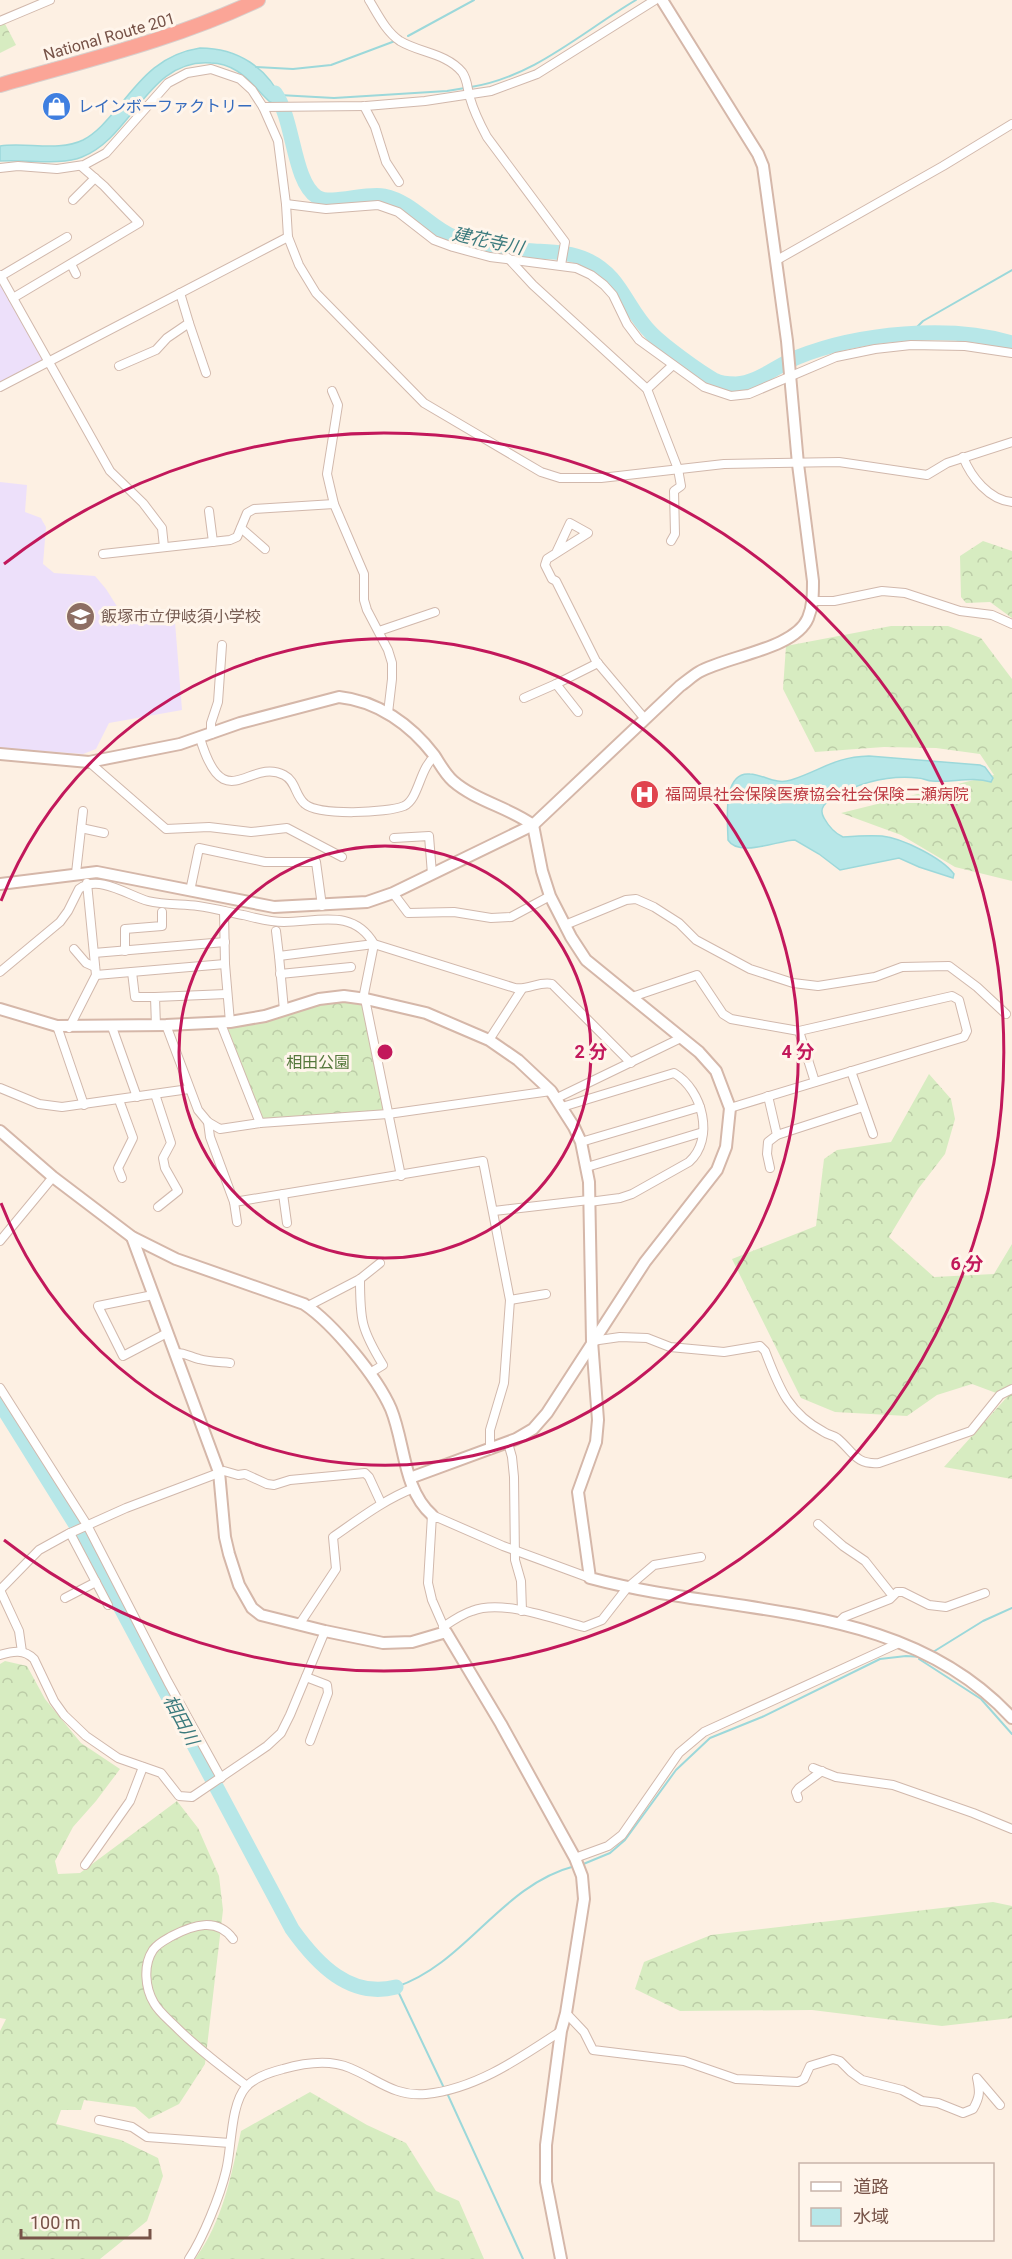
<svg xmlns="http://www.w3.org/2000/svg" width="1012" height="2259" viewBox="0 0 1012 2259" font-family="Roboto,'Noto Sans JP',sans-serif">
<style>
.education{fill:#ede0fa}
.forest{fill:url(#forest-crowns)}
.water{fill:#b7e7e8;stroke:#9cd8da;stroke-width:1.5}
.lines{fill:none;stroke-linecap:round;stroke-linejoin:round}
.stream{stroke:#9cd8da;stroke-width:2}
.river{stroke:#b7e7e8;stroke-width:15}
.street-casing{stroke:#d1b8ac;stroke-width:10}
.secondary-casing{stroke:#d5b7a9;stroke-width:14}
.highway-casing{stroke:#d9cfcc;stroke-width:16}
.street{stroke:#fff;stroke-width:8}
.secondary{stroke:#fff;stroke-width:10}
.highway{stroke:#fba597;stroke-width:14}
.ring{fill:none;stroke:#c2185b;stroke-width:3}
.labels{text-anchor:middle;stroke-width:6;stroke-linejoin:round;paint-order:stroke}
.street-label{font-size:16px;fill:#775348;stroke:#fff5eb}
.shop-label{font-size:16px;fill:#366cbe;stroke:#fff5eb;text-anchor:start}
.education-label{font-size:16px;fill:#785e54;stroke:#fff5eb;text-anchor:start}
.health-label{font-size:16px;fill:#be3a42;stroke:#fff5eb;text-anchor:start}
.park-label{font-size:16px;fill:#55783c;stroke:#fff5eb}
.water-label{font-size:18px;font-style:italic;fill:#3b7a7d;stroke:#fff5eb}
.centre{fill:#c2185b;stroke:#fff5eb;stroke-width:3}
.ring-label{font-size:18px;text-anchor:middle;font-weight:bold;fill:#c2185b;stroke:#fff5eb;stroke-width:6;stroke-linejoin:round;paint-order:stroke}
</style>
<defs>
<pattern id="forest-crowns" width="20" height="18" patternUnits="userSpaceOnUse" patternTransform="scale(1.5)"><rect width="20" height="18" fill="#d7ecc1"/><path d="M2 6a3 3 0 1 1 6 0M12 15a3 3 0 1 1 6 0" fill="none" stroke="#bccca7"/></pattern>
</defs>
<rect width="100%" height="100%" fill="#fdf0e3"/>
<g class="education">
<path d="M0,283L43,359L41,361L0,383Z"/>
<path d="M0,482L27,485L25,512L41,518L43,522L46,527L43,564L54,573L95,576L106,589L118,608L127,611H147L175,622L182,710L109,723L96,749L83,754L0,748Z"/>
</g>
<g class="forest">
<path d="M4,22L16,45L0,53V24Z"/>
<path d="M983,541L1012,551V618L990,602L966,603L961,597L960,556Z"/>
<path d="M891,626H948L981,638L1012,679V881L955,867L901,835L841,813L994,775L980,754L936,748L884,747L815,752L783,689L786,646Z"/>
<path d="M359,1002L366,1012L384,1107L381,1111L263,1120L228,1029L324,1003Z"/>
<path d="M929,1074L951,1099L955,1119L945,1154L918,1189L889,1237L934,1277L994,1274L1012,1244V1479L944,1467L1007,1397L972,1384L937,1395L907,1416L835,1412L801,1398L732,1259L816,1226L824,1159L837,1150L891,1142Z"/>
<path d="M5,1661L27,1666L45,1699L81,1743L120,1769L96,1801L73,1827L55,1861L58,1874L80,1873L177,1801L198,1828L219,1876L223,1910L205,2064L179,2104L149,2119L135,2107L84,2100L81,2110H61L56,2124L121,2140L158,2158L163,2176L147,2221L100,2259H0V2031L6,2019L0,2018V1664Z"/>
<path d="M993,1902L1012,1906V2018L942,2026L812,2010L680,2011L635,1989L644,1962L711,1935Z"/>
<path d="M310,2092L367,2125L406,2143L436,2191L459,2201L484,2259H195C223,2221 231,2176 241,2131Z"/>
</g>
<g class="water">
<path d="M200,48C238,48 268,68 283,102H270C258,91 250,79 237,71C229,66 220,63 211,63C148,58 133,137 82,157C61,166 24,159 0,161V146C26,142 59,152 83,140C98,132 109,118 120,105C143,76 162,54 200,48Z"/>
<path d="M869,756L980,765L985,767L993,778L991,782C972,776 951,783 932,781C927,781 923,778 918,778C889,775 859,783 834,797C826,802 818,808 824,818C829,827 834,833 843,837C856,836 869,835 882,836C902,838 942,858 954,874L953,878L919,867L899,858L840,870L819,854L795,840C779,840 739,858 728,840C728,824 721,771 750,774C765,775 775,785 791,780C822,770 834,757 869,756Z"/>
</g>
<g class="lines">
<g class="stream">
<path d="M408,36L474,0"/>
<path d="M256,67L293,69L331,65L395,41"/>
<path d="M471,87C534,77 582,32 636,0"/>
<path d="M279,95L334,98L447,91L465,88"/>
<path d="M909,335L923,321L1012,270"/>
<path d="M933,1652L983,1621L1012,1608"/>
<path d="M919,1659L981,1699L1012,1734"/>
<path d="M581,1865L610,1853L625,1840L676,1770L710,1738L762,1717L880,1659L906,1656L922,1657"/>
<path d="M444,2088L396,1987C467,1963 501,1885 575,1866"/>
<path d="M447,2093L523,2259"/>
</g>
<g class="river">
<path d="M275,93C294,119 293,182 317,197C331,206 365,192 384,196C413,202 430,228 454,237C479,246 508,249 534,251C552,252 571,252 587,260C622,276 626,309 652,334C664,346 698,371 714,380C719,383 729,384 736,384C758,383 777,365 798,357C858,333 950,324 1012,343"/>
<path d="M0,1403L81,1533L292,1929C317,1964 350,1999 396,1987"/>
</g>
<defs>
<g id="street">
<path d="M369,0C377,13 386,32 400,41C420,53 446,53 462,72C468,80 467,89 470,98C474,112 480,124 487,137L565,242L561,265"/>
<path d="M0,21L50,0"/>
<path d="M364,106L375,127L386,162L399,182"/>
<path d="M263,107L366,106L425,101L491,91L537,74L655,0"/>
<path d="M0,168L18,166L57,169L84,165L106,153L168,83L187,73L211,69L240,79L252,90L263,107L278,141L286,204L288,237L299,265L316,293L424,403L541,472L560,478H601L724,464L839,462L927,475L947,463L1012,442"/>
<path d="M73,200L95,178"/>
<path d="M286,204L326,209L378,205L398,212L434,240L453,247L490,257L576,268L591,275L604,285L613,295L627,324L639,340L704,387L731,396L749,394L836,357L875,349L911,345L965,346L1012,353"/>
<path d="M508,258L533,285L647,389L678,469L681,486L674,491L675,534L671,541"/>
<path d="M777,260L943,166L1012,124"/>
<path d="M71,264L76,274"/>
<path d="M0,275L110,471L143,503L162,528L164,547"/>
<path d="M1,276L67,237"/>
<path d="M13,298L139,223L104,186L81,166"/>
<path d="M189,323L206,373"/>
<path d="M119,366L156,350L167,338L189,323L180,293"/>
<path d="M0,387L288,237"/>
<path d="M647,389L673,365"/>
<path d="M332,391L338,405L327,474L334,504"/>
<path d="M963,457C971,477 989,500 1012,502"/>
<path d="M209,511L213,542"/>
<path d="M241,528L265,549"/>
<path d="M556,553L570,523L588,533L547,559L545,565L552,579L556,581L596,661L645,719"/>
<path d="M103,554L230,540L237,537L247,513L254,509L334,504L364,574V600L367,610L388,650L392,663V679L388,713"/>
<path d="M813,601H834L882,591L905,593L960,611L992,615L1012,624"/>
<path d="M379,631L435,612"/>
<path d="M524,698L556,684"/>
<path d="M578,712L556,684L598,663"/>
<path d="M211,734V723L218,702L222,645"/>
<path d="M200,738C224,819 249,757 284,775C296,781 295,796 305,804C319,816 387,813 404,806C419,799 419,769 435,756"/>
<path d="M89,762L166,829L209,827L251,832L287,828L342,857"/>
<path d="M81,828L104,833"/>
<path d="M394,838L429,836L432,874"/>
<path d="M76,873L83,811"/>
<path d="M190,891L199,848L265,862H316L322,906"/>
<path d="M393,893L408,913L454,912L491,918L511,917L550,896"/>
<path d="M224,911L225,964L230,1022"/>
<path d="M565,925L626,900L636,899L654,907L679,923L696,940L750,969L793,983L818,986L875,977L902,967L949,966L977,987L1006,1014"/>
<path d="M276,931L279,956L374,944L515,988C529,990 539,981 552,984L631,1063"/>
<path d="M74,949L86,963L95,967"/>
<path d="M125,951V929L162,926V912"/>
<path d="M94,953L225,942"/>
<path d="M279,956L284,1010"/>
<path d="M0,972L60,922L68,911L79,889C99,874 129,896 148,901C164,905 182,904 198,906C213,908 228,912 243,915C256,918 270,922 284,922C318,922 353,908 374,944L364,994L401,1176"/>
<path d="M132,972L135,997H155"/>
<path d="M280,974L351,967"/>
<path d="M96,975L225,964"/>
<path d="M632,997L697,975L723,1014L731,1019L799,1031L952,996L959,1000L967,1031L964,1037L730,1108"/>
<path d="M221,1024L260,1123"/>
<path d="M166,1025L198,1110L208,1122L220,1129L260,1123L388,1114L551,1091"/>
<path d="M57,1026L84,1105"/>
<path d="M156,1026L155,997L227,994"/>
<path d="M112,1027L137,1097"/>
<path d="M69,1028L96,975L87,883"/>
<path d="M799,1031L815,1082"/>
<path d="M489,1040L522,989"/>
<path d="M851,1071L873,1134"/>
<path d="M0,1088L39,1104L62,1107L189,1089"/>
<path d="M155,1094L171,1143L163,1158L165,1168L178,1191L158,1207"/>
<path d="M768,1096L777,1135L768,1142L767,1154L770,1168"/>
<path d="M557,1098L681,1038"/>
<path d="M119,1100L133,1138L118,1168L122,1178"/>
<path d="M562,1107L674,1073C703,1090 715,1139 689,1162L632,1194L620,1198L589,1202"/>
<path d="M208,1122L210,1137L234,1202L483,1161L510,1300L546,1294"/>
<path d="M777,1135L863,1107"/>
<path d="M581,1142L700,1107"/>
<path d="M587,1167L703,1132"/>
<path d="M283,1194L287,1223"/>
<path d="M234,1202L237,1222"/>
<path d="M494,1211L589,1200"/>
<path d="M0,1241L53,1177"/>
<path d="M360,1279C360,1320 361,1329 383,1365L370,1373"/>
<path d="M153,1295L98,1306L123,1356L167,1333"/>
<path d="M308,1306L360,1279L380,1263"/>
<path d="M592,1341L620,1337L647,1338L670,1347L724,1352L760,1346L765,1351C779,1387 787,1412 824,1432C828,1435 833,1435 837,1438C853,1451 855,1465 879,1463L971,1431L1000,1395L1012,1389"/>
<path d="M175,1353C184,1352 190,1357 199,1359C209,1362 220,1362 230,1363"/>
<path d="M0,1388L87,1525L168,1682L221,1778"/>
<path d="M508,1443L512,1457L514,1477L515,1560L521,1581L522,1611"/>
<path d="M490,1450V1430L504,1383L510,1300"/>
<path d="M818,1524L843,1546L865,1561L892,1595"/>
<path d="M70,1533L108,1605"/>
<path d="M0,1590L39,1550L68,1534L126,1508L224,1471L238,1475L245,1474L267,1484L274,1485L290,1480L365,1473L369,1477L381,1503"/>
<path d="M0,1590L19,1631L22,1652"/>
<path d="M65,1598L96,1582"/>
<path d="M838,1623L844,1617L890,1599L897,1592H903L929,1605L946,1607L985,1593"/>
<path d="M299,1625L336,1569L333,1537C359,1519 385,1499 414,1488"/>
<path d="M443,1627C452,1621 462,1614 472,1611C502,1599 554,1619 584,1627L602,1620L627,1588L654,1565L701,1557"/>
<path d="M446,1632L432,1600L428,1583L432,1515L503,1546L590,1578"/>
<path d="M0,1655C13,1651 24,1649 34,1659L54,1701L64,1715L86,1736L118,1758L161,1773L179,1796L192,1797L267,1746L281,1733L290,1715L325,1631"/>
<path d="M306,1677L327,1685L328,1693L310,1741"/>
<path d="M813,1768L836,1777L893,1785L973,1813L1012,1829"/>
<path d="M798,1798L796,1792L799,1788L822,1771"/>
<path d="M575,1858L608,1846L622,1835L679,1753L704,1732L899,1643"/>
<path d="M85,1865L130,1801L143,1767"/>
<path d="M233,1939C217,1917 193,1925 172,1936C165,1940 158,1943 153,1950C143,1965 145,1988 154,2003C159,2012 168,2019 176,2027C198,2049 222,2067 247,2086"/>
<path d="M566,2013L584,2032L593,2050L684,2061L736,2079L798,2082L804,2079L810,2066L833,2059L840,2061L851,2072L862,2080L902,2090L922,2101L938,2103L963,2113L973,2109C980,2097 980,2092 977,2078L1000,2105"/>
<path d="M99,2120L132,2127L147,2137L230,2143"/>
<path d="M189,2259C203,2238 220,2196 226,2171C232,2148 230,2105 246,2087C254,2078 271,2072 283,2069C304,2063 329,2059 350,2068C377,2079 394,2097 426,2094C476,2089 520,2058 561,2031"/>
</g>
<g id="secondary">
<path d="M0,754L89,762L180,744L240,723L339,697C378,701 411,725 434,755C440,764 445,774 453,781C476,801 508,807 533,825L542,871L550,896L571,937L586,960L699,1052L716,1071L730,1108L726,1147L717,1170L645,1262L547,1413L533,1429L516,1439L410,1478"/>
<path d="M0,884L97,872L274,907L367,902L393,893L533,825L680,686C686,682 692,676 699,672C727,656 795,649 808,618C813,606 813,594 813,581L798,464L787,341L763,166L758,154L662,0"/>
<path d="M0,1009L57,1026L166,1025L230,1022L265,1016L319,999L344,996L366,999L426,1013L489,1040L518,1060L551,1091L574,1127L581,1142L589,1182L592,1341L598,1420L596,1442L578,1492L590,1578C734,1617 903,1599 1012,1718"/>
<path d="M0,1131L53,1177L132,1237L176,1259L304,1304C334,1324 377,1377 391,1409C405,1443 403,1490 432,1515"/>
<path d="M132,1237L219,1472L225,1537L229,1554L239,1585L252,1608L261,1615L325,1631L383,1643L412,1642L446,1632L501,1724L575,1858L582,1876L584,1899L566,2013L561,2031L546,2145V2182L561,2259"/>
</g>
<path id="highway" d="M0,85C87,60 176,39 258,0"/>
</defs>
<use href="#street" class="street-casing"/>
<use href="#secondary" class="secondary-casing"/>
<use href="#highway" class="highway-casing"/>
<use href="#street" class="street"/>
<use href="#secondary" class="secondary"/>
<use href="#highway" class="highway"/>
</g>
<g class="ring">
<circle cx="385" cy="1052" r="206"/>
<path d="M1 901A413 413 0 1 1 1 1203"/>
<path d="M4 564A619 619 0 1 1 4 1540"/>
</g>
<defs>
<symbol id="shop-disc" viewBox="-11 -11 22 22"><circle r="9.5" fill="#3f7fe0" stroke="#fff5eb"/><path d="M-5-2.5h2.3a2.7 3.5 0 0 1 5.4 0H5L5.5 6h-11ZM-1.5-2.5h3a1.5 2.3 0 0 0-3 0Z" fill="#fff"/></symbol>
<symbol id="school-disc" viewBox="-11 -11 22 22"><circle r="9.5" fill="#8d6e63" stroke="#fff5eb"/><path d="M0-5L7-2L0 1L-7-2ZM-4 1L0 2.5L4 1V4Q0 6-4 4Z" fill="#fff"/></symbol>
<symbol id="hospital-disc" viewBox="-11 -11 22 22"><circle r="9.5" fill="#e0444e" stroke="#fff5eb"/><path d="M-5-5h3v3.5h4V-5h3V5h-3V1.5h-4V5h-3Z" fill="#fff"/></symbol>
</defs>
<g fill-rule="evenodd">
<use href="#shop-disc" x="40" y="90" width="33" height="33"/>
<use href="#school-disc" x="64" y="600" width="33" height="33"/>
<use href="#hospital-disc" x="628" y="778" width="33" height="33"/>
</g>
<g class="labels">
<g class="street-label">
<text transform="translate(109 36) rotate(-16)" y="6">National Route 201</text>
</g>
<g class="shop-label">
<text x="78" y="112">レインボーファクトリー</text>
</g>
<g class="education-label">
<text x="101" y="622">飯塚市立伊岐須小学校</text>
</g>
<g class="health-label">
<text x="665" y="800">福岡県社会保険医療協会社会保険二瀬病院</text>
</g>
<g class="park-label">
<text x="318" y="1068">相田公園</text>
</g>
<g class="water-label">
<text transform="translate(488 241) rotate(12)" y="6">建花寺川</text>
<text transform="translate(181 1720) rotate(62)" y="6">相田川</text>
</g>
</g>
<circle cx="385" cy="1052" r="9" class="centre"/>
<g class="ring-label">
<text x="591" y="1058">2 分</text>
<text x="798" y="1058">4 分</text>
<text x="967" y="1270">6 分</text>
</g>
<rect x="799" y="2163" width="195" height="78" fill="#fff5eb" stroke="#c9b4aa" stroke-width="1.5"/>
<rect x="811" y="2182" width="30" height="9" fill="#ffffff" stroke="#c9b4aa" stroke-width="1.5"/>
<text x="853" y="2193" font-size="18" fill="#775348">道路</text>
<rect x="811" y="2208" width="30" height="18" fill="#b7e7e8" stroke="#c9b4aa" stroke-width="1.5"/>
<text x="853" y="2223" font-size="18" fill="#775348">水域</text>
<path d="M21 2229v9h129v-9" fill="none" stroke="#775348" stroke-width="3"/>
<text x="30" y="2229" font-size="18" fill="#775348" stroke="#fff5eb" stroke-width="4.5" paint-order="stroke">100 m</text>
</svg>
